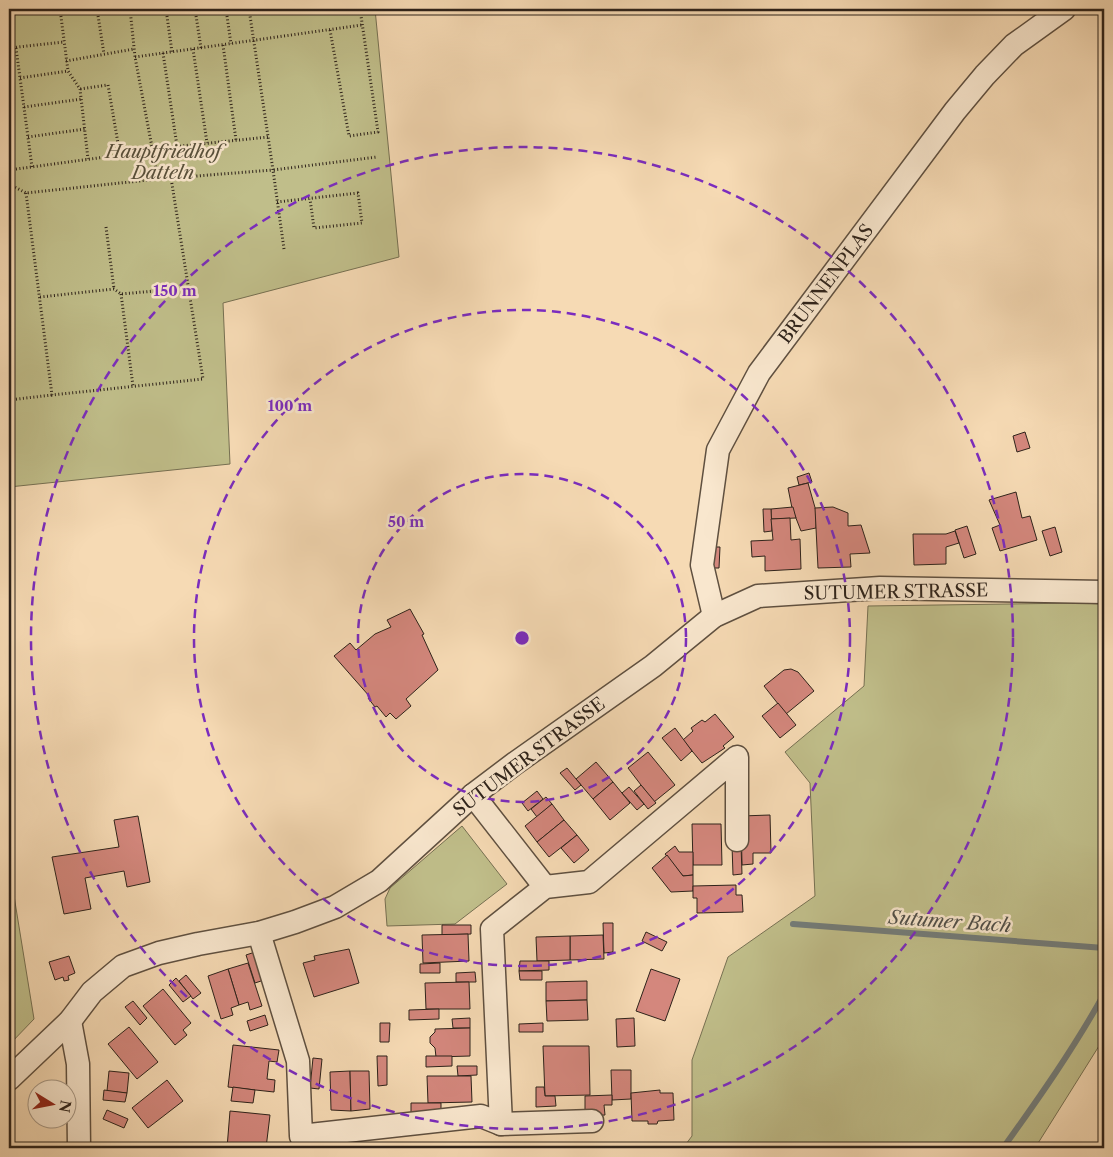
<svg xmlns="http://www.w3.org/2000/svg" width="1113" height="1157" viewBox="0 0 1113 1157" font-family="'Libre Caslon Text',serif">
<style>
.green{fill:#c0be8a;stroke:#767052}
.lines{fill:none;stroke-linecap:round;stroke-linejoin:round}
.stream{stroke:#737c79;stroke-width:6}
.building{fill:#d4877d;stroke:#2d221a}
.minor-casing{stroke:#5f5040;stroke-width:25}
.path{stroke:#2d221a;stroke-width:3;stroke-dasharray:1 2.5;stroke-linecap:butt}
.minor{stroke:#f9e7ce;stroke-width:22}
.ring{fill:none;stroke:#7b2cbf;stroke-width:2.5;stroke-dasharray:9 6}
.labels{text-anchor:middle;stroke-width:5;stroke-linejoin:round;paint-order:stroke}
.park-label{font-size:18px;font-style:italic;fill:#59513c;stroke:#f9e7ce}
.street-label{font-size:18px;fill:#2d221a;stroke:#f9e7ce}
.water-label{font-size:19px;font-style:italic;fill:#504f49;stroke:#f9e7ce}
.centre{fill:#7b2cbf;stroke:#f9e7ce;stroke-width:2.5}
.ring-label{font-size:15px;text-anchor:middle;font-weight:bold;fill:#7b2cbf;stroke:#f9e7ce;stroke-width:5;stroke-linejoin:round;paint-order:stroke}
</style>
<rect width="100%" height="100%" fill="#f6dab4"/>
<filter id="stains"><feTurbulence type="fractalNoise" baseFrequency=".004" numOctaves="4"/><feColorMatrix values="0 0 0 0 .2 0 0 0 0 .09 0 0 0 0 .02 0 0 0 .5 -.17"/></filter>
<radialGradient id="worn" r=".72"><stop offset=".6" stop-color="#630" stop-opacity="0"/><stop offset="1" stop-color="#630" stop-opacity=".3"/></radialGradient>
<g class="green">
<path d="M9,9H375L399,257L223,303L230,464L9,487Z"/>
<path d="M1079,603L1104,604V1038L1035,1148H683L692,1136V1060L728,957L815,896L810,783L785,752L864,686L868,606Z"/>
<path d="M462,826L507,884L455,924L387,926L385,899L390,888Z"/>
<path d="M9,865L34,1019L9,1045Z"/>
</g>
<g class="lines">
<g class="stream">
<path d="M793,924L1104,948"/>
<path d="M1003,1148C1039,1098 1074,1048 1104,994"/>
</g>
</g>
<g class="building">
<path d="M1025,432L1030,448L1017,452L1013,436Z"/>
<path d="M809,473L812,482L799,485L797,477Z"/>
<path d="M808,483L816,511V528L801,531L792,508L788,488Z"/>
<path d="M1016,492L1022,518L1030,516L1037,540L1000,551L992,528L1000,525L989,500Z"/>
<path d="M793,507L796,518L771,519V509Z"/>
<path d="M833,507L848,513V526L861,525L870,553L850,554L851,567L818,568L815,508Z"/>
<path d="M763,509H771L772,531L764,532Z"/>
<path d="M790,518L791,540L800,539L801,569L765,571V556L752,557L751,541L773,540L771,519Z"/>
<path d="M967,526L976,554L964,558L955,530Z"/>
<path d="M1055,527L1062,552L1050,556L1042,531Z"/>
<path d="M955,531L959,543L946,547V564L914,565L913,534H946Z"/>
<path d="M708,547H720L719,568H707Z"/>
<path d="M410,609L424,634L422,635L438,670L406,699L411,706L396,719L390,713L386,717L377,706L375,707L368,698L370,697L334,656L350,643L356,650L375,634L391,627L387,620Z"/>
<path d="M791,669L798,672L814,691L786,714L764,686L784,670Z"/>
<path d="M778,703L796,725L780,738L762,716Z"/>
<path d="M715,714L734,737L723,746L725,748L702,763L683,740L693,731L691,728L702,720L705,722Z"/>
<path d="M675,728L692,751L681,761L662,738Z"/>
<path d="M648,752L675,785L654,802L628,768Z"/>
<path d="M596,762L613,782L593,799L576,779Z"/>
<path d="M567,768L581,785L575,790L560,773Z"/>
<path d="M613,782L630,803L610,820L593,799Z"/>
<path d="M641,785L656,803L648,809L634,791Z"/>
<path d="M629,787L644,804L637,810L622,793Z"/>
<path d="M537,791L543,799L528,811L522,803Z"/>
<path d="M546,797L552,804L537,817L531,809Z"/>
<path d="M552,804L564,820L537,842L525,826Z"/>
<path d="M770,815L771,853H753V864L742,865L741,816Z"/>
<path d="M138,816L150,882L127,887L124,871L85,878L91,909L64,914L52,857L119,847L114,820Z"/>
<path d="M564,820L577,835L549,857L537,842Z"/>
<path d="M692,824H721L722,865H693Z"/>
<path d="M577,835L589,850L574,863L561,848Z"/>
<path d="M732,845H741L742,874L733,875Z"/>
<path d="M675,846L679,852H693V875L683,876L665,854Z"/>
<path d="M667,855L683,876L693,875V891L671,892L652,868Z"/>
<path d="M736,885V895H742L743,912L697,913V898H693V886Z"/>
<path d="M603,923H613V952L604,953Z"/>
<path d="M442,925H471V934L442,935Z"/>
<path d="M646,932L667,942L662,951L642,941Z"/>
<path d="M468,934L469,961L423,963L422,935Z"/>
<path d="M603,935L604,959L570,960V936Z"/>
<path d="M570,936V960L537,961L536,937Z"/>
<path d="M349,949L359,983L314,997L303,963L315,960L314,956Z"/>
<path d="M255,952L264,980L255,983L246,955Z"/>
<path d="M69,956L75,973L68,976L69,980L64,981L63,977L55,980L49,962Z"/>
<path d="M520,961H549V970L519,971Z"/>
<path d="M248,963L262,1006L250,1010L248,1002L239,1005L228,969Z"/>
<path d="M440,963V973H420V964Z"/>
<path d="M228,969L239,1005L231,1008L233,1015L221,1019L208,976Z"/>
<path d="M651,969L680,979L665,1021L636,1011Z"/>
<path d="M519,971H542V980H520Z"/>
<path d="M475,972L476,982H456V973Z"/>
<path d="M186,975L201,993L193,999L179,981Z"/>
<path d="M176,978L191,996L183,1002L169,985Z"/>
<path d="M587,981V1000L546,1001V982Z"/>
<path d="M469,982L470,1009H426L425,983Z"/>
<path d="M163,989L191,1023L183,1030L187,1035L175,1045L143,1006Z"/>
<path d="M587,1000L588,1020L547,1021L546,1001Z"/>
<path d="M133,1001L147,1018L140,1025L125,1007Z"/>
<path d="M439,1009V1019L409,1020V1010Z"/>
<path d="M265,1015L268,1025L250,1031L247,1021Z"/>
<path d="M470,1018V1028H453L452,1019Z"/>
<path d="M634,1018L635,1046L617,1047L616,1019Z"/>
<path d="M380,1023H390L389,1042H380Z"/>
<path d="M543,1023V1032H519V1024Z"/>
<path d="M129,1027L158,1062L137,1079L108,1044Z"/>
<path d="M470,1028V1056L436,1057L435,1048L430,1043V1037L435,1032V1029Z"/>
<path d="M233,1045L279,1050L277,1062L269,1061L267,1079L275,1080L274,1092L228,1087Z"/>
<path d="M543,1046H589L590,1095L545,1096Z"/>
<path d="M377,1056H387V1085L378,1086Z"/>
<path d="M426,1056H452V1066L426,1067Z"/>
<path d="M313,1058L322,1059L319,1089L310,1088Z"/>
<path d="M457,1066H477V1075L458,1076Z"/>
<path d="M611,1070H631V1099L612,1100Z"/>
<path d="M109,1071L129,1073L127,1093L107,1091Z"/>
<path d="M350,1071L351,1111L331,1110L330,1072Z"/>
<path d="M350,1071H369L370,1109L351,1111Z"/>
<path d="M427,1076H471L472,1102L428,1103Z"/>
<path d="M167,1080L183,1101L148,1128L132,1108Z"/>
<path d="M233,1087L255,1090L253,1103L231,1101Z"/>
<path d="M536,1087H544L545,1096H555L556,1106L536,1107Z"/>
<path d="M104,1090L127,1093L125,1102L103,1100Z"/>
<path d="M660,1090V1093H673L674,1120L658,1121L657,1124H648V1121H632L631,1093Z"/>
<path d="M612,1095V1105H604L605,1115L585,1116V1096Z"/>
<path d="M411,1103H441V1112L411,1113Z"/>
<path d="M107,1110L128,1119L124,1128L103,1119Z"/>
<path d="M230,1111L270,1115L266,1148H227Z"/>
</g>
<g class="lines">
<defs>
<g id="minor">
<path d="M714,616L702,565L718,450L759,373L955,111L985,75L1014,45L1064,9"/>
<path d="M473,795L545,887"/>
<path d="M259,933L298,1061L301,1136L481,1116L501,1124L492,929L545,887L589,882L737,757V840"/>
<path d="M70,1021L78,1064L79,1148"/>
<path d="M9,1079L70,1021L92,992L123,966L159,953L198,944L259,933L295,922L335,907L379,881L473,795L514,764L653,666L714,616L758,596L880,588L1104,592"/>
<path d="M501,1124L592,1121"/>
</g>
</defs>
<use href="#minor" class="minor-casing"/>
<g class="path">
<path d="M60,9L68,71L80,89L88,159"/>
<path d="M97,9L104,54"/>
<path d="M166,9L172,52"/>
<path d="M195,9L201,48"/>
<path d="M226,9L231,44"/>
<path d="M328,9H334"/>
<path d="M330,30L349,136L378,132L360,9"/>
<path d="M223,45L236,140"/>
<path d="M9,48L64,42"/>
<path d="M16,48L32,167"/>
<path d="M193,49L207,143"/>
<path d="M163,53L177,146"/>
<path d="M135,57L362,25"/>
<path d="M66,61L134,49"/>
<path d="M20,78L68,71"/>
<path d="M24,107L82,99"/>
<path d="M28,137L85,129"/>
<path d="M152,149L268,137"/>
<path d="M9,170L120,155L108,85L80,89"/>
<path d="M158,179L273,170L249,9"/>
<path d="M9,184L26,193L158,179L135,57L130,9"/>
<path d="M26,193L52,395L203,379L171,178"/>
<path d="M277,202L358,193L362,223L314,228L310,199"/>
<path d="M106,227L114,289"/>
<path d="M284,249L273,170L377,157"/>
<path d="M121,294L133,386"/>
<path d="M40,297L114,289L121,294L188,288"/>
<path d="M9,400L52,395"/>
</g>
<use href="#minor" class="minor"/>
</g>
<g class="ring">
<circle cx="522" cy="638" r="164"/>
<circle cx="522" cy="638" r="328"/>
<circle cx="522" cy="638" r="491"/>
</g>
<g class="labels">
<g class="park-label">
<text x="163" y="158">Hauptfriedhof<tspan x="163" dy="21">Datteln</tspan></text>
</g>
<g class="street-label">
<text transform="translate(826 284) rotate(-53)" y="6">BRUNNENPLAS</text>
<text transform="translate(896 592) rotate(-1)" y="6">SUTUMER STRASSE</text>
<text transform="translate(529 757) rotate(-37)" y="6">SUTUMER STRASSE</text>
</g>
<g class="water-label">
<text transform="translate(950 921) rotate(4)" y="7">Sutumer Bach</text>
</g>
</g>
<circle cx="522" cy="638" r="8" class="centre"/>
<g class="ring-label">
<text x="175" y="296">150 m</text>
<text x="290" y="411">100 m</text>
<text x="406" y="527">50 m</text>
</g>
<rect width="1113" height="1157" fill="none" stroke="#f6dab4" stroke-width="30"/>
<rect x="10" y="10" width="1093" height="1137" fill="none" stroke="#2d221a" stroke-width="2.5"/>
<rect x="15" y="15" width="1083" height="1127" fill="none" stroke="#2d221a"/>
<g transform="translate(52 1104) rotate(100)"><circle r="24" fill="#f9e7ce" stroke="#a79886"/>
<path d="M0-4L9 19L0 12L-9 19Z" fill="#8f2418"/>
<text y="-8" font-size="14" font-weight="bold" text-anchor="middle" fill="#2d221a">N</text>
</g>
<rect width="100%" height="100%" filter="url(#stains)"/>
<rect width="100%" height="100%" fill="url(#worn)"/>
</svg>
